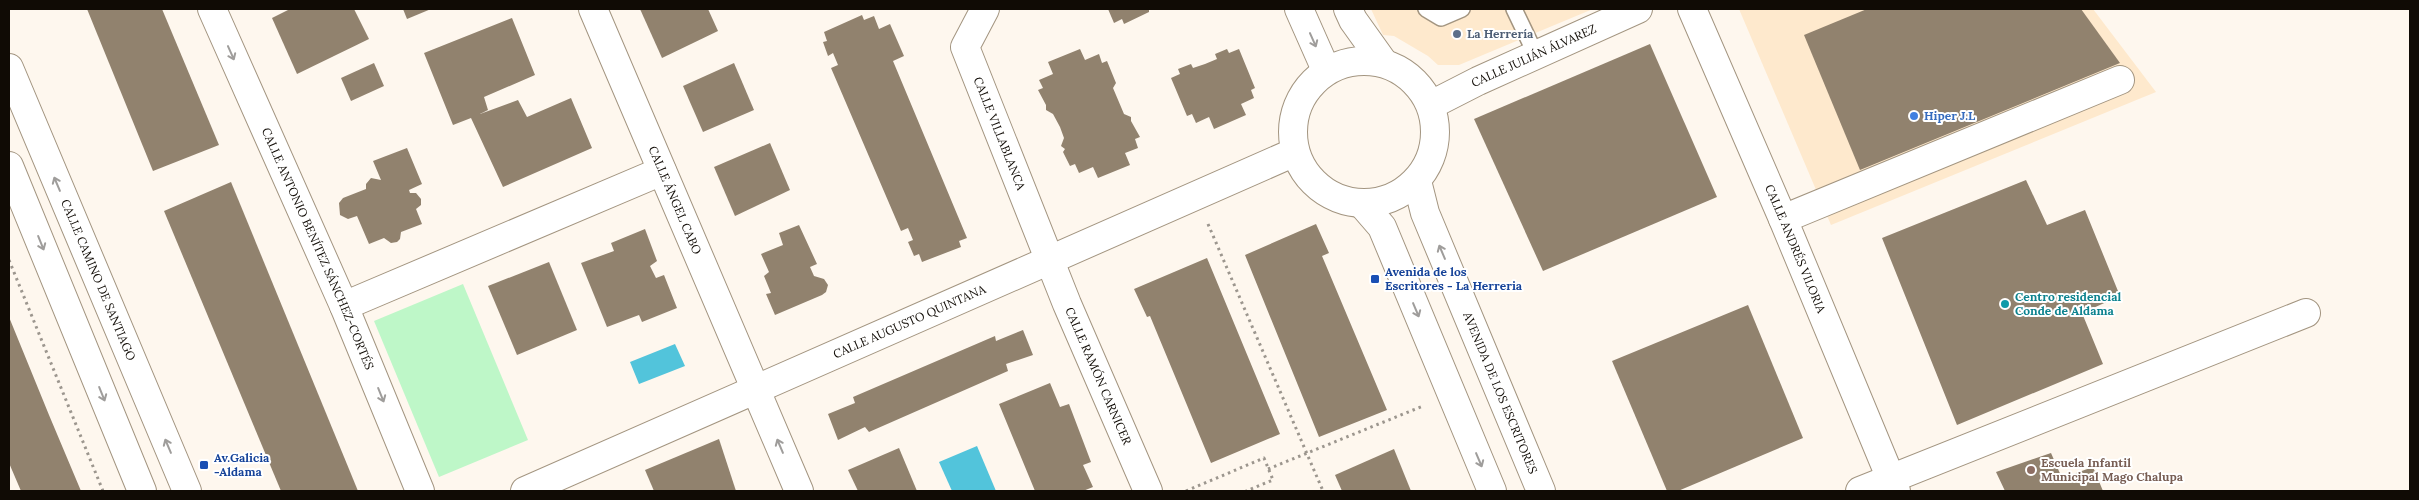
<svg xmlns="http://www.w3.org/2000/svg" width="2419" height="500" viewBox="0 0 2419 500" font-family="Lora,serif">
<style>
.built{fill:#fee9cd}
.green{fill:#bef7c8}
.water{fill:#52c4db}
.building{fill:#91826e}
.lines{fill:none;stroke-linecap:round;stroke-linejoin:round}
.lane-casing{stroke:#a39580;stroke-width:18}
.street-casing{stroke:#a39580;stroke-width:30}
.secondary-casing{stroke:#a39580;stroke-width:30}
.path{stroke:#9c968e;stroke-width:3;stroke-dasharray:2.5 4;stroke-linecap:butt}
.lane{stroke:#fff;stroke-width:15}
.street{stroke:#fff;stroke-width:28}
.secondary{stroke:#fff;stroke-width:28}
.oneway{stroke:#9f9d9b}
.service-dot{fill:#5c6f8a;stroke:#fff;stroke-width:2}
.shop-dot{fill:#3f7fe0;stroke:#fff;stroke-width:2}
.transit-dot{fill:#1a4fb4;stroke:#fff;stroke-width:2}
.culture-dot{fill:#0f9aa8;stroke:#fff;stroke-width:2}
.education-dot{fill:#8d6e63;stroke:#fff;stroke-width:2}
.labels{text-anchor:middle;stroke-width:4;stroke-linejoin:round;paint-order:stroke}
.service-label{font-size:12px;font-weight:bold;fill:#4e5e75;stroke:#fff;text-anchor:start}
.street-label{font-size:12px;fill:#100b05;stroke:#fff}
.shop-label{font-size:12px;font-weight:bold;fill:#366cbe;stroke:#fff;text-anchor:start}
.transit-label{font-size:12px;font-weight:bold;fill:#164399;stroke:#fff;text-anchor:start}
.culture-label{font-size:12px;font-weight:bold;fill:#0d838f;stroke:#fff;text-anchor:start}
.education-label{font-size:12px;font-weight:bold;fill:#785e54;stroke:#fff;text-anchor:start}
</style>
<rect width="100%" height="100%" fill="#fef7ee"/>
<g class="built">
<path d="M1371,9H1593L1459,65H1438L1428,56L1394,36L1383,35Z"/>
<path d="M1739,9H2093L2156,92L1831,225Z"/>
</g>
<path class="green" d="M463,284L528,440L439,477L374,321Z"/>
<g class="water">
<path d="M675,344L685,366L639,384L630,362Z"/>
<path d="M977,446L996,491H952L939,462Z"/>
</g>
<g class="building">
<path d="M87,9H162L219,145L153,171Z"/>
<path d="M290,9H354L369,39L297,74L272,18Z"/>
<path d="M403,9H431L407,19Z"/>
<path d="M640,9H708L718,31L662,58Z"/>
<path d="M1108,9H1149V12L1124,24L1122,19L1114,23Z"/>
<path d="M1867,9H2081L2120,63L1860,170L1804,35Z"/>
<path d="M862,15L864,20L874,16L879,29L890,24L904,56L893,61L967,238L959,241L961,247L922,262L919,254L914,256L908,242L913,240L908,228L901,231L831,68L838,65L833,53L828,56L823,42L827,41L824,32Z"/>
<path d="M512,18L535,75L484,97L488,110L480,114L518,100L527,117L571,98L592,148L503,187L471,118L453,125L424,53Z"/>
<path d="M1650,44L1717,197L1543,271L1474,119Z"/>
<path d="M1080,49L1085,60L1099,54L1102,63L1107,61L1116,83L1113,88L1124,114L1131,117V121L1140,137L1135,139L1138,148L1125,153L1130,165L1098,178L1093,167L1079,173L1075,164L1070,166L1063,152L1065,149L1061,146L1064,138L1060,127L1053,114L1046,110V105L1038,90L1043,88L1039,80L1053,74L1048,62Z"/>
<path d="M1227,49L1229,53L1239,49L1255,88L1251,90L1254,98L1241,104L1246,115L1214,129L1209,117L1196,123L1192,114L1187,116L1171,78L1180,74L1178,69L1191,64L1193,68L1205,64L1217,59L1215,54Z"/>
<path d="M374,63L384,86L351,101L341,78Z"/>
<path d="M734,63L754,110L703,132L683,86Z"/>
<path d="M770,143L790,190L735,216L714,167Z"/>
<path d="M407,148L422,184L409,190L410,193H416L421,199V205L416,209L422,224L401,232L400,239L397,242L391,243L384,238L369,244L357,216L348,219L340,215L339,203L343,198L366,189V184L371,178L381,180L373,161Z"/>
<path d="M2026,180L2047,225L2085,210L2120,296L2082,313L2103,364L1957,425L1882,238Z"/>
<path d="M231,182L358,491H281L164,211Z"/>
<path d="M1316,224L1329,253L1322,256L1387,410L1319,437L1245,255Z"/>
<path d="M799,225L817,264L810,267L814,276L824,279L828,285L826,292L822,295L775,315L766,294L771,293L764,276L769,272L761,254L783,245L779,233Z"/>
<path d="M645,229L657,261L650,266L656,278L664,275L677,308L642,322L639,315L607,327L581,263L614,251L611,243Z"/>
<path d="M1207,258L1280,434L1211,463L1150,316L1147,317L1134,289Z"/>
<path d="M549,262L577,330L517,355L488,286Z"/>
<path d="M1748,305L1803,438L1678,491H1667L1612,361Z"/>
<path d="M9,317L49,415L81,491H21L9,463Z"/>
<path d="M1023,330L1033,355L1006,364L1008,371L869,432L865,427L838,440L828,414L855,403L853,397L995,336L996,341Z"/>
<path d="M1050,383L1060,407L1069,404L1091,462L1083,465L1093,487L1083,491H1035L999,404Z"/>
<path d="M719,439L736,491H654L645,470Z"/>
<path d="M899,448L917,491H858L848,470Z"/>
<path d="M1394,449L1411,491H1342L1335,475Z"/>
<path d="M2051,453L2062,478L2093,467L2103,491H2005L1996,472Z"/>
</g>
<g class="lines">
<defs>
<g id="lane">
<path d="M1426,9L1441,18L1462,9"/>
<path d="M1514,9L1536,55"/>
</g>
<g id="street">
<path id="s1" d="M212,9L344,306L420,491"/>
<path id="s2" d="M593,9L799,491"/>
<path id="s3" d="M985,9L965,47L1067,304L1148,491"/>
<path id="s4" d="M1692,9L1783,219L1896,491"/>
<path id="s5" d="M1431,105L1478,81L1638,9"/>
<path d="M1783,219L2120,80"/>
<path d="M344,306L662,171"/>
<path id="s6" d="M525,491L1295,152"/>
<path d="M1860,491L2306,313"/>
</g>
<g id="secondary">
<path d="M1299,9L1326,70"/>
<path d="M1348,9L1353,20L1383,62"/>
<circle cx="1364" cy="132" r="71"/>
<path id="s7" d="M9,68L187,491"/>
<path d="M9,166L142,491"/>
<path id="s8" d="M1417,181L1425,213L1541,491"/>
<path d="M1363,205L1382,227L1492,491"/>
</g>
</defs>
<use href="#lane" class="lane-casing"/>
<use href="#street" class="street-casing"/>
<use href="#secondary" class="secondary-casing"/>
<g class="path">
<path d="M1208,224L1323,491"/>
<path d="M9,260L103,491"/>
<path d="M1268,469L1423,406"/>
<path d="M1186,491L1264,458L1273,480L1246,491"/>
</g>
<use href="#lane" class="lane"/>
<use href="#street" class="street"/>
<use href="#secondary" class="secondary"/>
</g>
<defs><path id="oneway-shaft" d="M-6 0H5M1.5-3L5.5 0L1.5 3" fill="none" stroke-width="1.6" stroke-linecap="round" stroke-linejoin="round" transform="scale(1.25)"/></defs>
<g class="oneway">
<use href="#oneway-shaft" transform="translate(1313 40) rotate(66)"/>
<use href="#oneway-shaft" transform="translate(231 53) rotate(66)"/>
<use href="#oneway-shaft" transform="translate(57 184) rotate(-113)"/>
<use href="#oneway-shaft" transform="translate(41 243) rotate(68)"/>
<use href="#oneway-shaft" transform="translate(1442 252) rotate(-113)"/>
<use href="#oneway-shaft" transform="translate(1416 310) rotate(67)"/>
<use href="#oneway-shaft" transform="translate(102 394) rotate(68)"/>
<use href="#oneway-shaft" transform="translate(381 395) rotate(68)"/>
<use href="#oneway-shaft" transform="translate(168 446) rotate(-113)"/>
<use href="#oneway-shaft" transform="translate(780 446) rotate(-113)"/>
<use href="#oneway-shaft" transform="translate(1479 460) rotate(67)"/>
</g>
<circle class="service-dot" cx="1457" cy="34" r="5"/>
<circle class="shop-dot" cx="1914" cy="116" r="5"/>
<g class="transit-dot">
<rect x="1370" y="274" width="10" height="10" rx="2.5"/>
<rect x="199" y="460" width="10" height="10" rx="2.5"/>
</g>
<circle class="culture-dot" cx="2005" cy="304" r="5"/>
<circle class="education-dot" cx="2031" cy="470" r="5"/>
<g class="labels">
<g class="service-label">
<text x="1467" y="38">La Herrería</text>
</g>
<g class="street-label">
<text dy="4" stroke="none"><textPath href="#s5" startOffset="114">CALLE JULIÁN ÁLVAREZ</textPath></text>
<text dy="4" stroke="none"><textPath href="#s3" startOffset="136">CALLE VILLABLANCA</textPath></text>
<text dy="4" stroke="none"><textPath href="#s2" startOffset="208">CALLE ÁNGEL CABO</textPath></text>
<text dy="4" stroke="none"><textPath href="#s1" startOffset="262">CALLE ANTONIO BENÍTEZ SÁNCHEZ-CORTÉS</textPath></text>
<text dy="4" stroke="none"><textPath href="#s4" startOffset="261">CALLE ANDRÉS VILORIA</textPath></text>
<text dy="4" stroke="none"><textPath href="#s7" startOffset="230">CALLE CAMINO DE SANTIAGO</textPath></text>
<text dy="4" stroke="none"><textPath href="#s6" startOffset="420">CALLE AUGUSTO QUINTANA</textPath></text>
<text dy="4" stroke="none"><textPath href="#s3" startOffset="398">CALLE RAMÓN CARNICER</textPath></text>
<text dy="4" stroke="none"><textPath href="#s8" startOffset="228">AVENIDA DE LOS ESCRITORES</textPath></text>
</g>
<g class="shop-label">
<text x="1924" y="120">Hiper J.L</text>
</g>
<g class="transit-label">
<text x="1385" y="276">Avenida de los<tspan x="1385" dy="14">Escritores - La Herreria</tspan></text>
<text x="214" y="462">Av.Galicia<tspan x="214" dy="14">-Aldama</tspan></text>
</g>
<g class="culture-label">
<text x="2015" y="301">Centro residencial<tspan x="2015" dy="14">Conde de Aldama</tspan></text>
</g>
<g class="education-label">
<text x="2041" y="467">Escuela Infantil<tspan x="2041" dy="14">Municipal Mago Chalupa</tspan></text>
</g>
</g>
<rect width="2419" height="500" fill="none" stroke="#100b05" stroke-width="20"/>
</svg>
